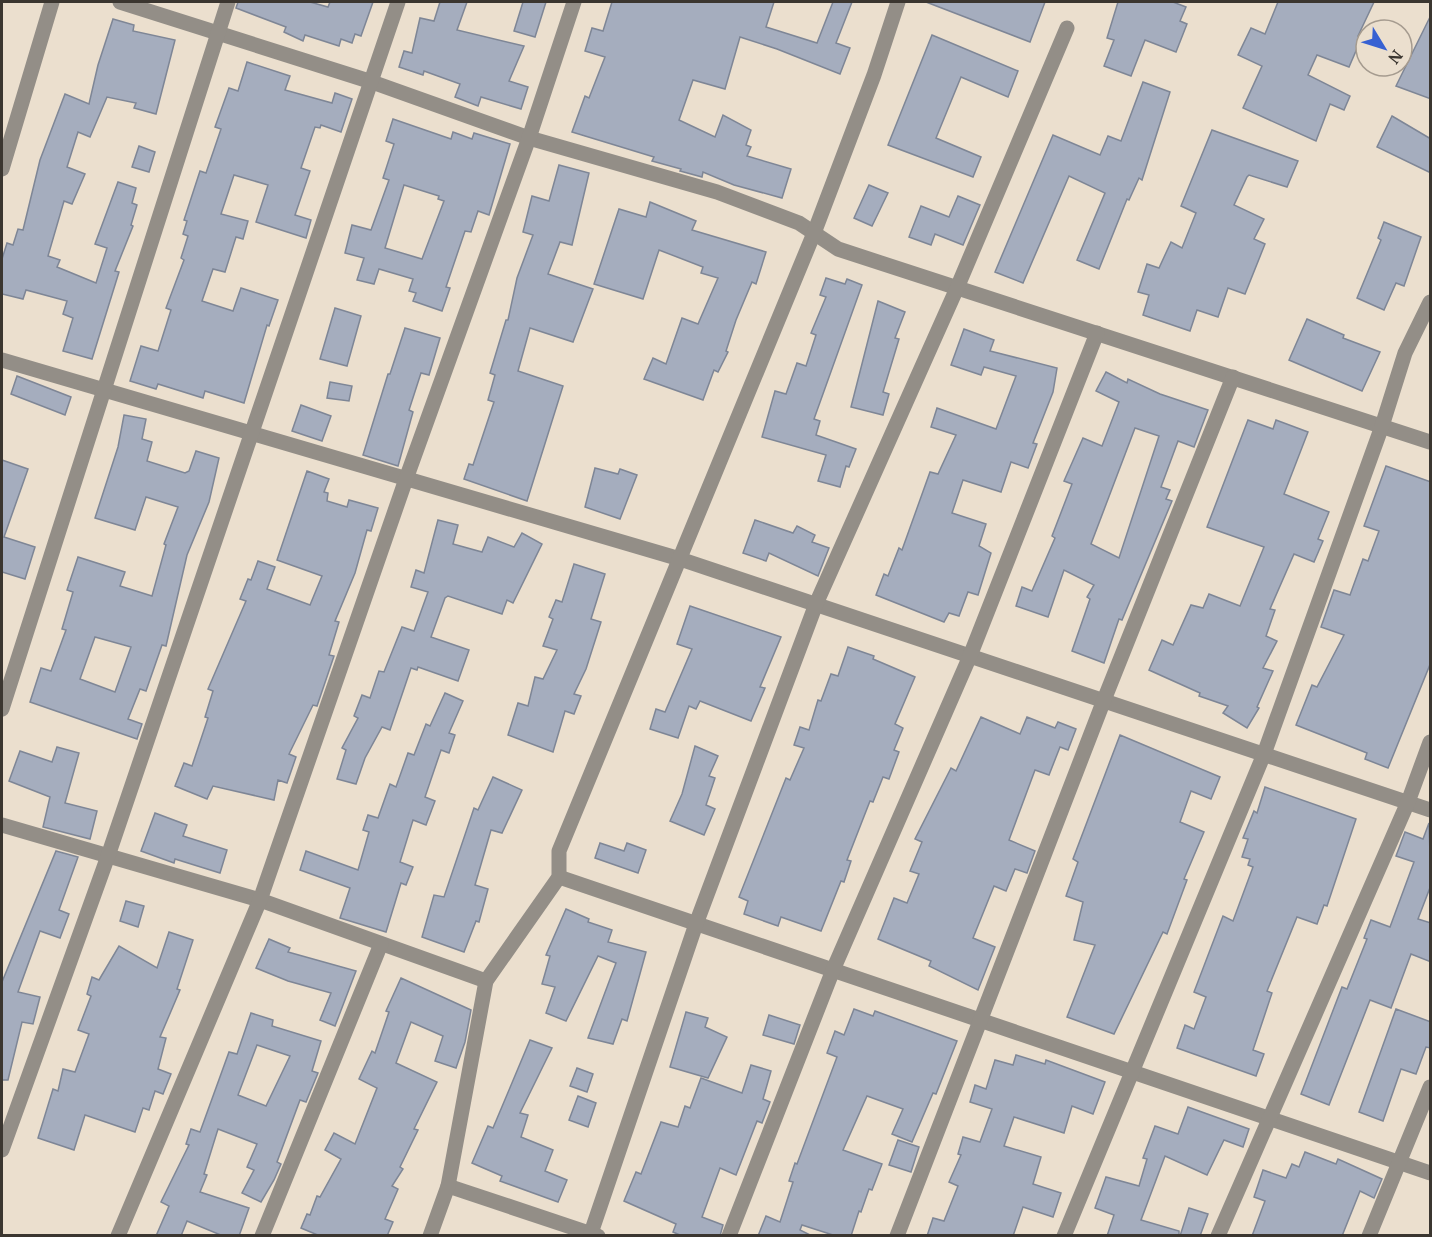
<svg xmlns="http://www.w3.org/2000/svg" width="1432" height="1237" viewBox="0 0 1432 1237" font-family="'PT Serif',serif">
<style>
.building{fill:#a5adbe;stroke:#7e8696;stroke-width:1.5;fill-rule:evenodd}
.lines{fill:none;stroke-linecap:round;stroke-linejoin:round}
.minor{stroke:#938e87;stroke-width:15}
</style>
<rect width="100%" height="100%" fill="#ebdfce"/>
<g class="building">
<path d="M238,2H310L328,7L330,2H373L361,36L355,34L352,43L341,39L339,46L305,35L303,41L284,32L286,27L236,8Z"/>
<path d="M440,2H467L457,30L524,46L509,81L528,87L521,109L481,97L478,106L455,97L460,84L424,71L423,75L399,67L404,51L412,53L420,18L434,21Z"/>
<path d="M523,2H546L535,37L514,31Z"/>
<path d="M612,2H774L766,27L817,43L833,2H852L836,43L850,48L840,74L777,49L740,37L725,89L693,80L679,120L715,137L723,115L751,130L746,145L751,147L747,156L791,169L782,198L734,185L703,172L702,177L680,171L681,169L652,161L654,157L572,132L585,96L589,98L605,57L585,51L592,28L603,31Z"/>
<path d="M926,2H1045L1030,42Z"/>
<path d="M1118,2H1173L1186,7L1180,21L1187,24L1176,52L1145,40L1131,76L1104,66L1114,40L1107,38Z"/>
<path d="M1278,2H1374L1358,36L1362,37L1349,67L1317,55L1308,75L1350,96L1344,110L1330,104L1316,141L1243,108L1262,66L1238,55L1251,28L1265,34Z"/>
<path d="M1431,15V99L1396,86Z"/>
<path d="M113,19L134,25L133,31L175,40L156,114L134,108L136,103L107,97L90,137L78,132L67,167L85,174L72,204L64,201L48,256L60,260L57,267L96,283L107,248L95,244L118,182L136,188L132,203L137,205L131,225L133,226L115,271L119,272L92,359L63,351L73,318L63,314L67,301L26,290L23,299L2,294V259L7,243L13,245L18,229L23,230L40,160L65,94L89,104L98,65Z"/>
<path d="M932,35L1018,71L1008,97L961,77L936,138L981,157L973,177L888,145Z"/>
<path d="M247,62L290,76L285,90L332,103L335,93L352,99L341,132L321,125L320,128L315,127L301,168L310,171L295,215L311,220L306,238L256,222L268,185L234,175L221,214L248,221L243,239L236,237L225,272L213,269L202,301L233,311L241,288L278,300L269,326L267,325L244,403L205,391L203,398L158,384L156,389L130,381L141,346L158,351L171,310L166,308L184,260L181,258L188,236L183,234L187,221L184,220L200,171L206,173L221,129L215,127L229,88L238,91Z"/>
<path d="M1143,82L1170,92L1142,180L1139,178L1129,200L1127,199L1099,269L1077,260L1105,193L1069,176L1023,283L995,272L1053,135L1100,155L1108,136L1121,141Z"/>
<path d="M1392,116L1431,139V173L1377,147Z"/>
<path d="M393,119L451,139L453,132L472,139L474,133L510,144L489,215L478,211L471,232L465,231L446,287L450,288L442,311L413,301L416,293L409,291L413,279L379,269L374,284L357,280L364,258L345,253L352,225L371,230L389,180L383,178L394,144L386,141ZM404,185L439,196L438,199L444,201L422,259L385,248Z"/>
<path d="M1212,130L1298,161L1287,187L1249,175L1247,177L1234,205L1264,219L1254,239L1265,244L1245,294L1228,288L1218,317L1197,310L1190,331L1143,315L1149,295L1138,292L1147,264L1159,268L1171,242L1182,248L1196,213L1181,206Z"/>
<path d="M139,146L155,152L149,172L132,167Z"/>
<path d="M559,165L589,173L572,245L560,242L548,274L593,289L573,342L530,328L518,371L563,386L527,501L464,479L469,464L473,465L494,402L488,400L495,375L490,373L506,320H508L517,278L533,235L523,232L532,196L549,201Z"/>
<path d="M869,185L888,193L872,226L854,218Z"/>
<path d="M958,196L980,205L963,245L935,234L931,245L909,237L921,206L949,217Z"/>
<path d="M650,202L696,221L692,230L766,252L756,284L752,282L736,320L726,351L728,352L718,372L714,370L703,400L644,379L653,358L666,364L682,318L698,324L718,278L701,273L703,267L659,250L643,299L594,284L619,209L646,217Z"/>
<path d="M1384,222L1421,237L1404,286L1396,283L1384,310L1357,298L1381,240L1378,238Z"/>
<path d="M826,278L845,284L847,279L862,285L814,419L820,421L816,435L856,449L849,467L846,466L840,487L818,481L826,455L762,437L775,391L786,394L797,363L806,366L816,335L811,333L826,297L820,295Z"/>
<path d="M878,301L905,312L895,338L899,339L883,392L889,394L883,415L851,407Z"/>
<path d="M335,308L361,316L347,366L320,359Z"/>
<path d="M1307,319L1344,335L1343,338L1380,352L1362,391L1289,360Z"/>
<path d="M405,328L440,338L429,375L421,373L409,410L413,412L398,466L363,455L388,374H390Z"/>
<path d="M964,329L994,340L990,351L1057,368L1053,392L1033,443L1037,444L1028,468L1011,462L1001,492L963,480L952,513L986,524L979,546L991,553L978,595L968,592L959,616L949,613L944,622L876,595L884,574L888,576L899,548L902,550L930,472L938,474L956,435L931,427L937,408L996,429L1016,376L984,367L981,375L951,365Z"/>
<path d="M1106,372L1127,383L1128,379L1160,394L1208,410L1194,447L1178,441L1161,487L1170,490L1166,499L1172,501L1122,620L1119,619L1104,663L1072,651L1090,599L1087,597L1094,585L1064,570L1048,617L1016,606L1022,587L1032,591L1055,538L1052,536L1072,484L1064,481L1083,438L1102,446L1119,402L1096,391ZM1135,428L1159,436L1119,558L1091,544Z"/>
<path d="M17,376L71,397L65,415L11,394Z"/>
<path d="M330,382L352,386L349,401L327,398Z"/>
<path d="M301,405L331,416L322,441L292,431Z"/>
<path d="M124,415L146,419L142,439L152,442L147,461L185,473L189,471L196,451L219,458L209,502L187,555L166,646L162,645L146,691L140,689L128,719L142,724L137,739L30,702L41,668L51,671L66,630L62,629L73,592L67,590L78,557L125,572L120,586L152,596L166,545L164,544L178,507L146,497L135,530L95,518L118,447ZM95,637L131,647L115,692L80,679Z"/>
<path d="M1248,420L1273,429L1276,420L1308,432L1284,494L1329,512L1318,539L1323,541L1314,562L1294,554L1270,609L1275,610L1266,636L1277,641L1263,668L1273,671L1257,707L1259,708L1247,728L1223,713L1228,706L1199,696L1200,693L1149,670L1162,640L1173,645L1191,605L1203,608L1209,594L1240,606L1264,547L1207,527Z"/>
<path d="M2,460L28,469L4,537L35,547L25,579L2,572Z"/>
<path d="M1386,466L1431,482V662L1388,768L1365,759L1367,753L1296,725L1312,685L1317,687L1344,635L1321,627L1334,590L1350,595L1363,559L1368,561L1379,531L1364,526Z"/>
<path d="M595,468L618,474L620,469L637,475L620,519L585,507Z"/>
<path d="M307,471L329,479L324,492L328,493L327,501L347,507L349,500L378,508L371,531L367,530L355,573L335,621L339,622L329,655L334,656L317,706L313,705L289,754L296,757L287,783L278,780L274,800L213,786L207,799L175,786L184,763L192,766L208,718L205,717L213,691L208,689L246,601L240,599L248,579L251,580L258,561L275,567L267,589L310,605L322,576L277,560Z"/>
<path d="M438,520L458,525L453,544L482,552L488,537L514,547L522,533L542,544L513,603L507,600L502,614L448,596L445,598L431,637L469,650L458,681L418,667L417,670L411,668L390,730L382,727L365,758L356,784L337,779L346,750L342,748L358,718L354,716L362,695L370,698L379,671L384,672L402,627L414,631L428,592L411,587L416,570L424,573Z"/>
<path d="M755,520L793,533L797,526L815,535L812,542L829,548L818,576L769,553L766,561L743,553Z"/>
<path d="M574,564L605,574L591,619L601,622L586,669L574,694L581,696L574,714L565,711L553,752L508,735L518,703L528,706L535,677L543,679L557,650L543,646L553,619L549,617L556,600L562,602Z"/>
<path d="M690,606L781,637L760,687L765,688L751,721L700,701L696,709L689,706L678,738L650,729L656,709L665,712L692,649L677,644Z"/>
<path d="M848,647L874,656L873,659L915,677L895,724L903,728L894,750L899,752L889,779L883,777L873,802L870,801L847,860L851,861L844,882L841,881L821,931L781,917L778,926L744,914L748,901L739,897L786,778L790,780L804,748L794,745L800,727L809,730L818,700L821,701L831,674L838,676Z"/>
<path d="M445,693L463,701L449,733L455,735L449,753L441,750L425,797L435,801L426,825L413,820L400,862L413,867L406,885L401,883L386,932L340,918L350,888L300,870L306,851L358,870L369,832L363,830L368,815L378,818L390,784L396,787L408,753L414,755L426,724L430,726Z"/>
<path d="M981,717L1020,734L1027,717L1055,728L1058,722L1076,729L1068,750L1060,747L1049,775L1035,770L1009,840L1035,851L1027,873L1015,869L1006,891L994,886L973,938L995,947L978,990L929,966L931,961L878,939L894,898L907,903L919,874L910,871L922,842L915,839L951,768L956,771Z"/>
<path d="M1120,735L1220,777L1211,799L1191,791L1180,822L1204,832L1184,879L1187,880L1167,934L1163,932L1114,1034L1067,1017L1095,945L1074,940L1083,902L1066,896L1078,862L1073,859Z"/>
<path d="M695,746L718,756L709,776L715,778L706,805L715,809L704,835L670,821L682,794Z"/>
<path d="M57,747L79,753L65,803L97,811L90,839L43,827L50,797L9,781L20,751L52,762Z"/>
<path d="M493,777L522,790L502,833L491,830L475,885L488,889L479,922L476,921L464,952L422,937L434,895L444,897L474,808L478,810Z"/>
<path d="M1265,787L1356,819L1327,906L1324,905L1317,924L1297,917L1267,991L1272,993L1253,1050L1264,1054L1256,1076L1177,1048L1185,1025L1194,1029L1206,997L1194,992L1223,916L1233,921L1253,867L1248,865L1250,859L1242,857L1248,839L1243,838L1254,811L1257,813Z"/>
<path d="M155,813L187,825L183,836L227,850L220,873L175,859L174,863L141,851Z"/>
<path d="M1429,823L1431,885L1418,919L1431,923V962L1411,954L1391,1008L1370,1000L1329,1105L1301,1094L1342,987L1347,989L1367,939L1364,938L1371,920L1390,927L1414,862L1396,856L1405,832L1423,839Z"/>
<path d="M600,843L624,851L627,843L646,850L638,873L595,858Z"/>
<path d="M56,851L78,857L59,910L69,914L60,938L40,931L18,992L40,997L33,1024L22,1022L8,1080H2V982Z"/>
<path d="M126,901L144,906L138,927L120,921Z"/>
<path d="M566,909L589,919L588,922L612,930L608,942L646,952L627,1021L622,1019L613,1044L588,1038L616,963L598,956L566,1021L546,1013L555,987L542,984L550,956L546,955Z"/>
<path d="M169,932L193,940L177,989L180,990L160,1037L166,1038L158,1069L171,1074L163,1094L155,1091L149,1110L143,1108L135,1132L85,1115L74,1150L38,1138L53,1089L58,1091L63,1069L75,1072L89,1034L78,1030L91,996L87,994L92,977L99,980L119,946L157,968Z"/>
<path d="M269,939L290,948L288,952L356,971L335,1026L320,1020L331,993L288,981L256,968Z"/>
<path d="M401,978L471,1010L465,1042L456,1068L435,1061L443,1036L411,1022L396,1063L437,1082L414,1129L418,1130L400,1167L403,1169L392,1186L398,1189L385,1219L393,1222L387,1236H320L301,1228L307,1214L310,1215L317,1196L320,1197L341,1159L325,1150L334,1133L355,1144L377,1088L359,1079L372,1051L375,1053L389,1012L386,1011Z"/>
<path d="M854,1009L873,1016L875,1011L957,1041L936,1094L933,1093L912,1142L892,1134L903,1109L867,1096L843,1150L882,1164L872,1190L869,1189L861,1212L859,1211L851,1236H836L802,1225L800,1230L812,1236H758L766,1216L780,1222L793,1182L789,1181L795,1163L797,1164L837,1057L827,1053L835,1031L844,1035Z"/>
<path d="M1396,1009L1431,1022V1048L1426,1047L1416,1074L1401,1069L1383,1121L1359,1112Z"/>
<path d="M686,1012L708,1018L705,1027L727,1037L708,1078L670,1067Z"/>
<path d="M251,1013L273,1020L272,1026L321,1041L312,1071L318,1073L306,1102L300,1100L277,1162L281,1164L274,1180L261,1202L242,1193L254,1170L247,1167L257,1144L218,1129L204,1174L207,1175L200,1192L249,1208L239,1236H223L187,1221L181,1236H156L169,1206L161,1202L189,1145L186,1144L191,1129L200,1132L229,1052L237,1054ZM257,1045L290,1056L266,1106L238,1095Z"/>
<path d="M769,1015L800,1025L794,1044L763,1035Z"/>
<path d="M530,1040L552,1048L520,1113L528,1115L521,1137L553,1150L545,1171L567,1180L558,1202L500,1181L502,1176L472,1163L488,1126L493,1128Z"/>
<path d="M1016,1055L1045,1064L1046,1060L1105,1082L1093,1114L1072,1106L1064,1133L1014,1117L1004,1146L1041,1157L1033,1184L1061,1193L1053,1217L1023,1207L1013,1236H927L933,1218L944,1221L958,1186L949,1182L961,1155L958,1154L963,1137L980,1142L992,1109L970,1102L975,1085L986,1089L995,1060L1013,1065Z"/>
<path d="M751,1065L771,1071L763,1099L770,1102L762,1123L757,1121L736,1175L720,1168L702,1217L723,1225L720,1236H682L673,1232L676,1224L624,1201L636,1172L641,1174L661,1122L678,1127L685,1106L690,1108L701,1078L742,1093Z"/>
<path d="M577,1068L593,1074L587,1092L570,1086Z"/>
<path d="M578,1096L596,1103L588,1127L569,1120Z"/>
<path d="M1188,1107L1249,1129L1243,1147L1224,1140L1207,1175L1165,1156L1141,1220L1179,1231V1236H1107L1114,1215L1095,1208L1106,1177L1139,1186L1147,1159L1143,1158L1155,1126L1178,1134Z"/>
<path d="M898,1140L919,1147L911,1172L889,1165Z"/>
<path d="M1305,1152L1336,1164L1338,1159L1382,1179L1374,1198L1360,1191L1342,1236H1252L1265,1201L1254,1197L1263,1170L1286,1178L1292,1164L1299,1167Z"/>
<path d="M1189,1208L1208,1214L1200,1236H1180Z"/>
</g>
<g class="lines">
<g class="minor">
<path d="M120,2L372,82L529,138L717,192L799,223L838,249L1430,442"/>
<path d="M2,169L52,2"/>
<path d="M2,360L680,559L1430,810"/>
<path d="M2,709L228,2"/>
<path d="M2,825L260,900L486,981"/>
<path d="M559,877L1430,1173"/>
<path d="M2,1150L108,856L398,2"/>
<path d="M448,1186L598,1236"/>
<path d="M591,1233L696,924L816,604L957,288L1067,28"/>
<path d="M118,1236L260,900L406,479L529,138L574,2"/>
<path d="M262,1236L381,944"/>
<path d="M430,1236L448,1186L486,981L559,877V851L814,233L874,75L898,2"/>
<path d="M729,1236L833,970L970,656L1097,333"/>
<path d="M897,1236L1104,700L1233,377"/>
<path d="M1064,1236L1264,754L1382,426L1405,353L1430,302"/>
<path d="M1218,1236L1408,802L1430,742"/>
<path d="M1369,1236L1430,1087"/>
</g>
</g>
<rect width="1432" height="1237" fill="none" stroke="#3b3630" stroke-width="6"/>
<g transform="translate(1384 48) rotate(128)"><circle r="28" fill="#ebdfce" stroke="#a59b8f" stroke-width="1.5"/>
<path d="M0-4.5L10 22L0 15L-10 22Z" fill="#3761d2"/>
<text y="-9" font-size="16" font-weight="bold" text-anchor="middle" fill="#3b3630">N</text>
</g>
</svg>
